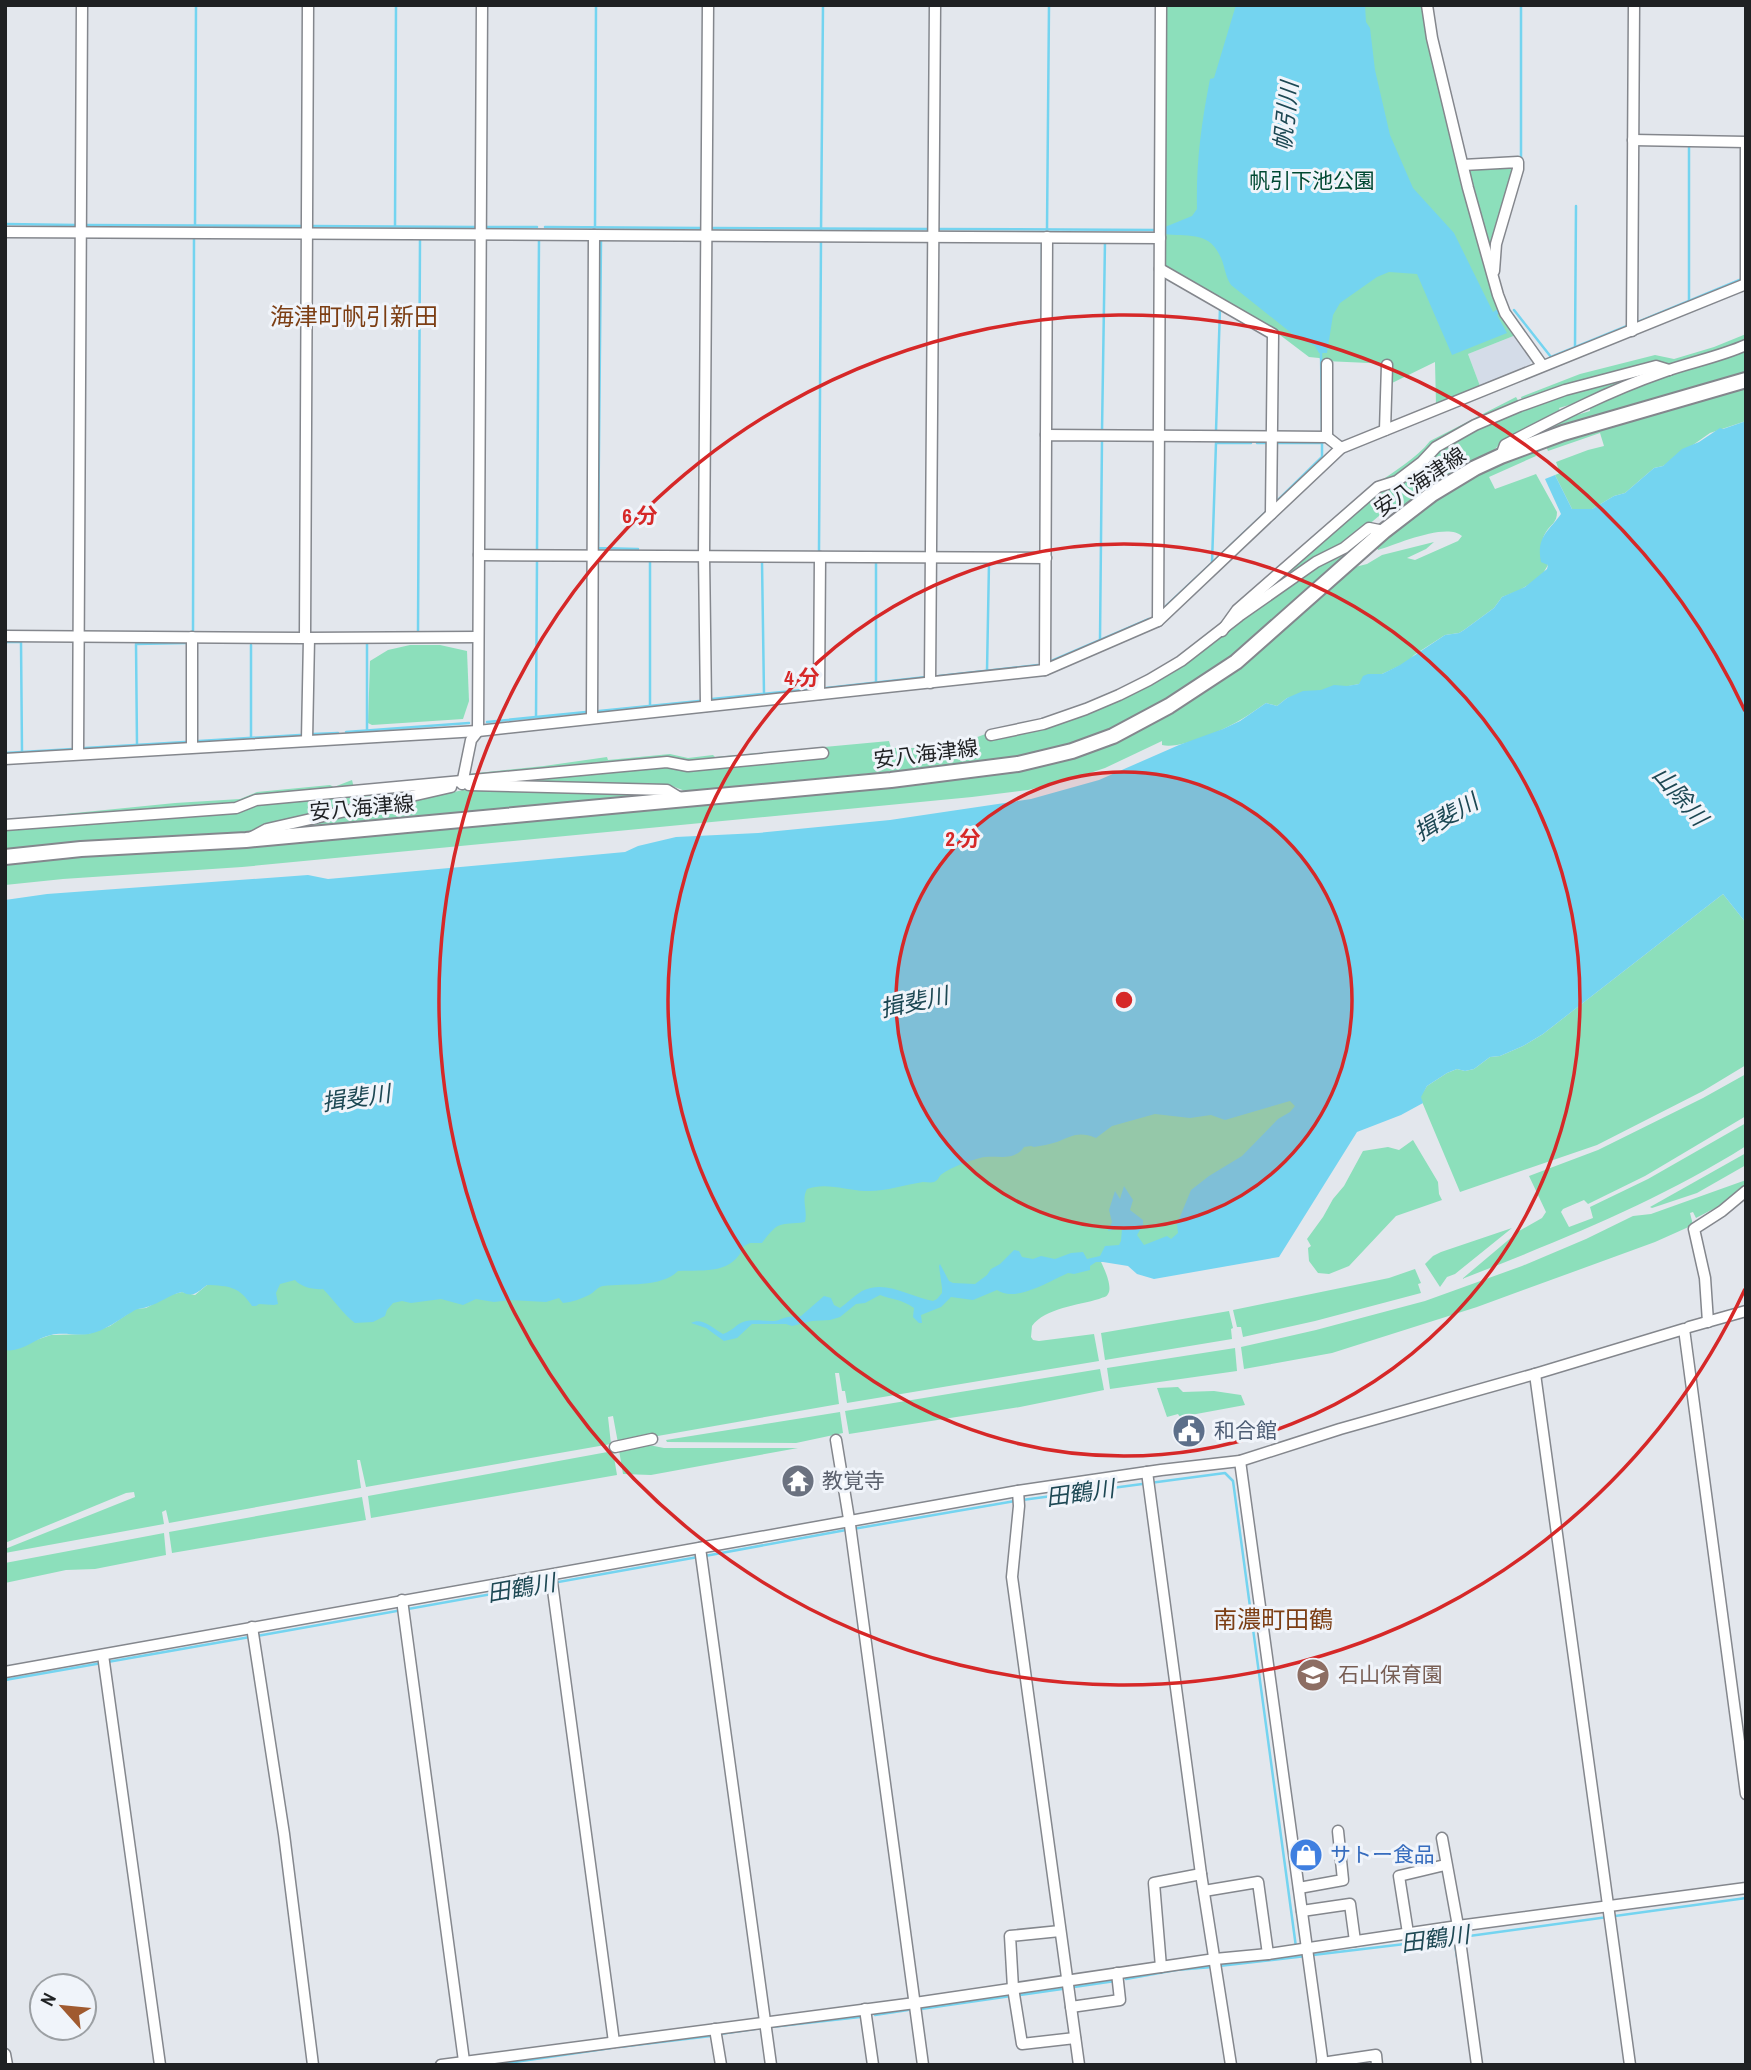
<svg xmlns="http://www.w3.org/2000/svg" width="1751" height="2070" viewBox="0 0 1751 2070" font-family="'Archivo Narrow','Noto Sans JP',sans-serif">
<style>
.built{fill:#d4dce8}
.green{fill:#8cdfbb}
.water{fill:#74d4f0}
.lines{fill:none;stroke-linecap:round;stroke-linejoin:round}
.stream{stroke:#74d4f0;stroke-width:2.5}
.street-casing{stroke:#84878d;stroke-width:13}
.secondary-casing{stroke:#84878d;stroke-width:18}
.street{stroke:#fff;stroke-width:10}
.secondary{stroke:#fff;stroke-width:14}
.ring{fill:none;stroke:#d62828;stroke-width:3.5}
.labels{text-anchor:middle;stroke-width:6;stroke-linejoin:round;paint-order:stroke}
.park-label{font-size:21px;fill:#004932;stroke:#f0f4fa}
.street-label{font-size:21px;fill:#1f2123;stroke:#f0f4fa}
.service-label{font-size:21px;fill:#4e5e75;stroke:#f0f4fa;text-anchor:start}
.worship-label{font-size:21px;fill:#5b616d;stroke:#f0f4fa;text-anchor:start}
.education-label{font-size:21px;fill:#785e54;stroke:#f0f4fa;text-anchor:start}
.shop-label{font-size:21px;fill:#366cbe;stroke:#f0f4fa;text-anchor:start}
.water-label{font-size:23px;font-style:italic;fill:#1d4854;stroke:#f0f4fa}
.quarter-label{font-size:24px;fill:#7c3e14;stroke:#f0f4fa}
.centre{fill:#d62828;stroke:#f0f4fa;stroke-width:3.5}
.ring-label{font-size:21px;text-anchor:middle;font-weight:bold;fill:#d62828;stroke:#f0f4fa;stroke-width:6;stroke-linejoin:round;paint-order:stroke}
</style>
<rect width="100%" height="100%" fill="#e3e7ed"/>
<path class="built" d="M1516,335L1532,359L1529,366L1480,386L1468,354Z"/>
<g class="green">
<path d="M1164,5H1424L1479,243L1516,335L1468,354L1480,386L1436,405L1435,362L1390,384L1391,364L1325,361L1319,358L1309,357L1276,332L1168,268L1163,262Z"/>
<path d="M1469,166H1513L1515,169L1494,242L1486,244L1467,170Z"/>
<path d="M1746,334V341L1740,344L1671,366L1566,387L1429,449L1396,479L1377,484C1395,470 1416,459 1430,441L1516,397L1519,402L1522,400L1521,397L1580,374L1655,355L1674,359L1714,347Z"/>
<path d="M1746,347V373L1742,374L1524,442L1523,440L1560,420L1590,411V406L1661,375Z"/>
<path d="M1658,370L1593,398L1559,408L1561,413L1501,443L1486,458L1402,511L1392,505L1348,542L1242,610C1304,556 1365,496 1434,452C1502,408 1581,390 1658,370Z"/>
<path d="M1746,385V421L1710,433L1663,466L1654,468L1625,493L1614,496L1592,509H1572L1555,475L1560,473L1556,462L1588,450L1604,446L1600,433L1548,451L1545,444Z"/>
<path d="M1533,449L1536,456L1489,477L1495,489L1536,474L1557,512C1557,523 1551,524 1546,532C1539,542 1542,556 1548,565L1542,575L1533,582L1518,591L1502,597L1494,608L1464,630L1459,633L1445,635L1414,655L1408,662L1382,674L1374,675L1359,684L1287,698L1277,706L1266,703C1258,708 1251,714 1242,719C1226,729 1180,750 1162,745V741L1105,768L1069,780L1028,790L972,797L242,867L63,879L5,885V864L1066,759L1237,669L1355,567L1367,564L1382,555L1434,542L1426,549L1407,558L1415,560L1458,541L1462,536C1447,522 1397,544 1378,550L1377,548L1378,545L1434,500L1474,475Z"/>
<path d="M1369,534L1373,535L1223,664L1166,702L1105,733L1070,745L1009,760L685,791L672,786L485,784L685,763L471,778L468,774L544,766L607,757L608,760L670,754L688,758L713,755L715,757L889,741L891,748H931L961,743L991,732L1088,712L1241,620L1318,565L1344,551Z"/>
<path d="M410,645H440L467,651L469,701L463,719L372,725L368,723L370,661L388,650Z"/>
<path d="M352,780L354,788L230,806L5,824V820L175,803L240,799L257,792L330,785L334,787Z"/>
<path d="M445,785L268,825L248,833L5,852V829Z"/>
<path d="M463,790L664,792L666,795L275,832Z"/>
<path d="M1723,894L1746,923V1065L1703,1091L1597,1145L1460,1192L1420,1097L1427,1086L1447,1073L1457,1069L1465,1071L1474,1069L1490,1057L1500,1056L1523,1046L1543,1034Z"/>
<path d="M1746,1074V1116L1645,1176L1588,1204L1584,1200L1563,1209L1561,1212L1569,1227L1593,1218L1590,1207L1648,1179L1746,1123V1146C1657,1202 1559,1241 1462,1279L1519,1231L1542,1218L1546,1212L1529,1176L1598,1150L1703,1098Z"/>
<path d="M1329,1097L1182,1235L1151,1247L1140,1245L1101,1262C1104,1268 1113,1287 1108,1294C1106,1298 1102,1297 1099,1299C1079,1305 1045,1308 1032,1326L1031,1337L1033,1340L1039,1341L1094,1334L1099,1361L847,1403L845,1391H842L839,1373H835L839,1404L618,1443L613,1416L608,1417L611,1444L366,1487L360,1460H357L361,1488L169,1523L166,1510L162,1512L164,1524L5,1553V1549L135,1497L134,1492L126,1493L5,1543V1345L36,1340L51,1335L88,1334L110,1326L135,1309L146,1308L170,1295L182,1292L195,1295L207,1285L795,1184L1106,1119L1282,1100Z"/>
<path d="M1413,1140L1438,1182L1439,1194L1442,1200L1396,1216L1349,1266L1329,1274L1318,1273L1309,1261L1308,1248L1311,1246L1307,1239L1323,1217L1333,1199L1344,1186L1363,1151L1388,1147L1399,1150Z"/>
<path d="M1746,1153V1165L1697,1193L1652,1208L1650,1207Z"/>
<path d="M1746,1180V1188L1719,1210L1717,1207L1696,1218L1693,1212L1690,1213L1693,1225L1655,1242L1477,1307L1332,1353L1244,1369L1241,1347L1316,1330L1425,1301L1522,1266L1586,1239L1633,1216L1651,1214Z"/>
<path d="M1512,1228L1455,1274L1447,1277L1440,1287L1425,1264L1433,1256L1441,1252Z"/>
<path d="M1415,1269L1421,1283L1418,1284L1421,1293L1315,1321L1243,1337L1241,1327H1237L1233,1310L1389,1278Z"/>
<path d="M1229,1311L1233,1328L1231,1329L1232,1339L1105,1360L1101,1333Z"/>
<path d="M1235,1348L1237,1371L1110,1389L1107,1368Z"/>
<path d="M1100,1369L1104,1390L1020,1407L849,1434L845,1411Z"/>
<path d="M1178,1387L1183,1392L1214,1391L1241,1395L1245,1405L1180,1417L1178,1414L1167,1417L1157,1388Z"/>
<path d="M840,1412L843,1433L796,1443L667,1442L666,1440Z"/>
<path d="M649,1445L664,1448H798L651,1475L623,1474L619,1450Z"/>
<path d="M613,1451L617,1475L371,1518L368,1496Z"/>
<path d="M362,1497L366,1520L172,1553L169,1532Z"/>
<path d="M164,1533L166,1555L95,1569L66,1570L5,1583V1563Z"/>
</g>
<g class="water">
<path d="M1236,5H1365L1366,22L1370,28L1375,70L1390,135L1413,188L1454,233L1493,312L1498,309L1500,313L1497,315L1507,333L1452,355L1417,274L1389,272L1377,277L1340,303L1333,315L1327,353H1319L1315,346L1295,336L1231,285C1224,274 1225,264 1219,254C1208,231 1185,237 1165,234V227L1192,216L1197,209C1196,163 1201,125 1210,79L1214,78Z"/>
<path d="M1746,421V923L1723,894L1543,1034L1523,1046L1500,1056L1490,1057L1474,1069L1465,1071L1457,1069L1447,1073L1427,1086L1421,1097L1423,1103L1401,1115L1357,1132L1279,1257L1154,1279L1137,1274L1128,1266L1103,1262H1096L1090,1266V1270L1074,1274L1068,1273C1050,1281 1015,1303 997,1290L973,1300L951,1297L941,1307L921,1315L922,1323H919L913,1317L914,1308C901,1299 894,1300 880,1295L865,1303L856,1304L840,1317L830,1320L812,1321L792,1326L786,1324H752L737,1338L724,1341L706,1328L691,1323C702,1317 712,1328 723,1334C734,1330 735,1325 743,1322C753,1319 762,1321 772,1321C779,1321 778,1320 784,1318C789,1316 795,1317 801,1316L824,1296L831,1298L834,1305L840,1308C847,1303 854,1296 862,1291C886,1279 910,1297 933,1301L937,1299L942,1293V1288L939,1266L940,1264L949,1281L953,1283L975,1284L987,1275L991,1269L1000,1264L1014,1250L1019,1251L1022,1257L1033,1259L1041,1256L1055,1259L1071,1253L1083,1252L1087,1259L1100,1256L1105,1246L1119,1245L1121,1241L1122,1229L1119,1228L1108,1231L1112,1222L1109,1210L1115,1191L1120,1199L1124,1186L1133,1200L1130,1210L1143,1220V1225L1137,1235L1144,1245L1167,1236L1171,1239L1178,1233L1177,1224L1191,1190L1209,1176L1242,1156L1278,1119L1290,1112L1295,1106L1290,1101L1225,1120L1211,1115L1190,1118L1155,1114L1112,1126L1096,1138C1078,1131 1073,1136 1057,1142C1050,1144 1041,1146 1034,1147L1031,1146L1024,1147C1013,1163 996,1154 980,1158C969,1161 951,1167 942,1174C938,1177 939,1180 934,1182C931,1183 927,1182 923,1182C904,1185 884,1192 865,1191C846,1190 825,1182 807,1189C801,1200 808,1210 805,1222C779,1226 780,1219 762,1243H750L744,1246C733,1274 706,1270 678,1271C661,1288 626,1283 603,1286C597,1287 595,1292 589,1295C581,1299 572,1302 563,1303L559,1298L546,1302L510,1300L494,1302L476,1299L463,1305L441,1299L411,1303L402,1301L393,1303L387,1310L385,1316L373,1322L355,1323C343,1314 334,1300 323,1289C314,1290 301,1287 295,1280L280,1284L276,1293L278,1304L274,1305L259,1304L256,1306H252C239,1286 229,1286 207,1285C198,1292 193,1298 182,1292C169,1295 160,1303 147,1307C141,1309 137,1308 132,1312C118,1320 105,1331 89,1334C76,1336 63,1332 51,1335C35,1338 22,1353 5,1350V900L47,894L308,875L328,879L625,852L638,846L676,837L758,833L890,820L1031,799L1099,780L1179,745L1223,729L1240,721L1266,703L1277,706L1287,698L1303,691L1321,690L1334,685L1347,686L1359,684L1363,676L1368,674H1382L1400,665L1445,635L1459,633L1464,630L1494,608L1502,597L1525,587L1547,569L1548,565L1541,562C1536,537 1548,532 1561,514L1545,479L1555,475L1572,509H1592L1614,496L1625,493L1654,468L1663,466L1682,449L1699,442L1720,428L1723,429Z"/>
</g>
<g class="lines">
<g class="stream">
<path d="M1746,138V109"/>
<path d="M1689,144V301"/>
<path d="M1521,159V5"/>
<path d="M5,224L77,225"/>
<path d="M85,225L304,226"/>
<path d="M195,225L196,5"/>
<path d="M312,226L476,227"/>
<path d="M395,226L396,5"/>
<path d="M486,227H537"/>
<path d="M545,227L702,228"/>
<path d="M595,227L596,5"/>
<path d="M713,228L930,229"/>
<path d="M939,229L1157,230"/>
<path d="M1047,229L1049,5"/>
<path d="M821,232L823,5"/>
<path d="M601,240L598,548L638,549"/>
<path d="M1514,310L1551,357L1627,326"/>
<path d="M1638,322L1742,279"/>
<path d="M1575,346L1576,206"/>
<path d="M1321,351L1322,432"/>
<path d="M1042,372V242"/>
<path d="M1102,431L1105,241"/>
<path d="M1216,431L1220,308"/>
<path d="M1257,443H1268"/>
<path d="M1276,443H1322"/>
<path d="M1278,500L1322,457V442"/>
<path d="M1230,546L1265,513"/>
<path d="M537,549L539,238"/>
<path d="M819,551L821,239"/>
<path d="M650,559V706"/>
<path d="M876,560V683"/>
<path d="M762,562L764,694"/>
<path d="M1212,563L1216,443H1251"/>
<path d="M1164,608L1226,550"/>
<path d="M193,631L194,237"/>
<path d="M418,634L420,238"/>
<path d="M1100,640L1102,439"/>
<path d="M5,642H21L22,752"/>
<path d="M367,643V731"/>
<path d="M251,645V738"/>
<path d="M1049,662L1149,619"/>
<path d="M987,671L989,563"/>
<path d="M939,676L1038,665"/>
<path d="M826,688L926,677"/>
<path d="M712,699L812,689"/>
<path d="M599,711L699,701"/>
<path d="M536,717L537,560"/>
<path d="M487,722L586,712"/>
<path d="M346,732L469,723"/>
<path d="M313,734L338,733"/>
<path d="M199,741L300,735"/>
<path d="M137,745L136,644L186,643"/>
<path d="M85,748L185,742"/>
<path d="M5,753L73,749"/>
<path d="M1022,1500L1225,1473L1233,1481L1296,1947"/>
<path d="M853,1529L1015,1501"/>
<path d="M705,1556L846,1530"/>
<path d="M257,1636L698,1557"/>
<path d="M5,1680L250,1637"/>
<path d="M1462,1937L1746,1898"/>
<path d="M1454,1938L1460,1975"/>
<path d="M1313,1955L1455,1938"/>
<path d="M1219,1966L1306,1956"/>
<path d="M1126,1979L1176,1970L1212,1967"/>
<path d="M1074,1987L1115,1981"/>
<path d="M1020,1995L1062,1989"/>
<path d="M921,2009L1011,1996"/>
<path d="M875,2015L908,2010"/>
<path d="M771,2027L860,2017"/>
<path d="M720,2034L761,2028"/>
<path d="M619,2047L711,2036"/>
<path d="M494,2065L611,2048"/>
</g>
<defs>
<g id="street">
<path d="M1427,5L1432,38L1468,188L1498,295L1505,313L1542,365"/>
<path d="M1633,140L1746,142"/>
<path d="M1463,165L1518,162V169L1496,244L1494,271"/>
<path d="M5,232L1160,238"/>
<path d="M1160,269L1273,334L1271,514"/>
<path d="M1746,284V142"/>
<path d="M1632,331L1634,5"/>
<path d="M1327,364V437"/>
<path d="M1385,430L1387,365"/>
<path d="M1046,435L1047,237"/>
<path d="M1501,456L1505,445C1556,418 1608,391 1663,372C1691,362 1719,357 1746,345"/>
<path d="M479,555L1046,558"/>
<path d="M1158,621L1161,5"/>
<path d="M1222,631L1237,610L1378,487L1397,481L1422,462L1436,447L1475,425L1520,406L1565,390L1656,366L1669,370"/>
<path d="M5,636L305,638L478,637"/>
<path d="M305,638L308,5"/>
<path d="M1045,670L1046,435L1327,437L1341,448"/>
<path d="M930,683L935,5"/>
<path d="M819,694L820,557"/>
<path d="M706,706L704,555L708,5"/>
<path d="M592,718L594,235"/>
<path d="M991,735L1043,724L1086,709L1119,695L1149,680L1181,661L1239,616L1316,562L1344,548L1369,528L1384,531"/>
<path d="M307,740L309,638"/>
<path d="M192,747V637"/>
<path d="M78,754L82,5"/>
<path d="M5,759L478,731L1045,670L1158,621L1341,448L1746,284"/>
<path d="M462,784L471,740L478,731L482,5"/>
<path d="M469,785L667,790L680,798"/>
<path d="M5,825L236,808L256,800L667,762L688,766L823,753"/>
<path d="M252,837L267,829L451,787"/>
<path d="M1708,1322L1705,1278L1694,1229L1722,1211L1746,1191"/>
<path d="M1689,1327L1746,1311"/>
<path d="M1535,1374L1630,2065"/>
<path d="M836,1440L850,1525L923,2065"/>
<path d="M615,1447L652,1439"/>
<path d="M1240,1461L1323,2065"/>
<path d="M1147,1472L1201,1874L1231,2065"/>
<path d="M1018,1491L1019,1506L1012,1577L1079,2065"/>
<path d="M700,1548L771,2065"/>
<path d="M551,1575L614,2042"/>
<path d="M402,1600L464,2061"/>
<path d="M252,1627L284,1834L313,2065"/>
<path d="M103,1655L160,2065"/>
<path d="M5,1672L1018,1491L1161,1470L1240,1461L1340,1429L1535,1374L1684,1329L1746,1794"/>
<path d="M1442,1838L1458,1926L1477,2065"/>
<path d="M1299,1888L1343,1880L1338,1831"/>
<path d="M1204,1891L1258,1882L1268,1954"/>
<path d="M1302,1911L1350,1904L1355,1941"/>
<path d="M1060,1931L1010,1936L1013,1988L1022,2044L1075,2038"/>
<path d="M1408,1933L1399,1876L1445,1865"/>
<path d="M1161,1967L1154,1883L1201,1874"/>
<path d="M1071,2007L1120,2000L1117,1973"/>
<path d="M865,2009L873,2065"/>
<path d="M715,2029L721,2065"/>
<path d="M5,2054L7,2065"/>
<path d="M1322,2063L1376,2055L1377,2065"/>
<path d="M441,2065L915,2003L1215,1959L1268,1954L1458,1926L1746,1888"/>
</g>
<path id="secondary" d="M5,857L81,849L246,840L891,780L1018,764L1072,751L1113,736L1169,706L1236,662L1384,531L1432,494L1475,468L1501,456L1563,433L1746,380"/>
</defs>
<use href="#street" class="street-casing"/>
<use href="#secondary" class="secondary-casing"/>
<use href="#street" class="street"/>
<use href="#secondary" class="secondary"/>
</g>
<circle cx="1124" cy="1000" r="228" fill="#d62828" fill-opacity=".12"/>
<g class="ring">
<circle cx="1124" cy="1000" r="228"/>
<circle cx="1124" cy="1000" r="456"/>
<path d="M1745 1289A685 685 0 1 1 1745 711"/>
</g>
<defs>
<symbol id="civic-disc" viewBox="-11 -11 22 22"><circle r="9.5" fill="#5c6f8a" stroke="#f0f4fa"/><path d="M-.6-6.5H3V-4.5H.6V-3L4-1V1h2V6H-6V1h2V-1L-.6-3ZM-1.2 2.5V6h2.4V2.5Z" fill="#fff"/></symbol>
<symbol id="temple-disc" viewBox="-11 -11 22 22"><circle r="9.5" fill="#6b7280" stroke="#f0f4fa"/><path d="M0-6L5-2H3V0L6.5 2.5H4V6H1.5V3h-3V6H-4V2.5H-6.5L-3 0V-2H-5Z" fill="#fff"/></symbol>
<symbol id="school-disc" viewBox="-11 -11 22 22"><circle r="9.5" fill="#8d6e63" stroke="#f0f4fa"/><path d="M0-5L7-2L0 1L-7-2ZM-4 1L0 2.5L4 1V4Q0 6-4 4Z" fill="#fff"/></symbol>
<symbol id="shop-disc" viewBox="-11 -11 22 22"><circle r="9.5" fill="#3f7fe0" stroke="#f0f4fa"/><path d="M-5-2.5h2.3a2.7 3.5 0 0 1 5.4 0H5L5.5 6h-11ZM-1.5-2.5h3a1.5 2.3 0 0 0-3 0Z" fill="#fff"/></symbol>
</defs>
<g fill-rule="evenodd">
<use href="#civic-disc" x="1170" y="1412" width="38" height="38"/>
<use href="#temple-disc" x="779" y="1462" width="38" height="38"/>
<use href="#school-disc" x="1294" y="1656" width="38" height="38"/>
<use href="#shop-disc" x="1287" y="1836" width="38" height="38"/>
</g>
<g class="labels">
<g class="park-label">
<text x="1312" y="188">帆引下池公園</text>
</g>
<g class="street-label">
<text transform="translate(1420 482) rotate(-34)" y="7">安八海津線</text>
<text transform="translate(926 754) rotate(-7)" y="7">安八海津線</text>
<text transform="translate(362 808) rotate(-5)" y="7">安八海津線</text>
</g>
<g class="service-label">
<text x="1214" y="1438">和合館</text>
</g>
<g class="worship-label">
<text x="822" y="1488">教覚寺</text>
</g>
<g class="education-label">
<text x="1338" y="1682">石山保育園</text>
</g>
<g class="shop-label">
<text x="1330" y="1862">サトー食品</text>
</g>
<g class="water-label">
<text transform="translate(1286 116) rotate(-84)" y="8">帆引川</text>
<text transform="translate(1680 796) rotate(49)" y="8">山除川</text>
<text transform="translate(1446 817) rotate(-30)" y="8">揖斐川</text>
<text transform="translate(914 1002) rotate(-12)" y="8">揖斐川</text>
<text transform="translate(356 1098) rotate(-8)" y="8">揖斐川</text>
<text transform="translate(1080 1493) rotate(-8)" y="8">田鶴川</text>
<text transform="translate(521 1588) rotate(-10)" y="8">田鶴川</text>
<text transform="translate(1435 1939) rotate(-8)" y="8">田鶴川</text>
</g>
<g class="quarter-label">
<text x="354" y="325">海津町帆引新田</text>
<text x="1273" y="1628">南濃町田鶴</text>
</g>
</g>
<circle cx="1124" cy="1000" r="10" class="centre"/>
<g class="ring-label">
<text x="640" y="523">6 分</text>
<text x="802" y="685">4 分</text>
<text x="963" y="846">2 分</text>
</g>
<rect width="1751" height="2070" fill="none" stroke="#1f2123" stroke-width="14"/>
<g transform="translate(63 2007) rotate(297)"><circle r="33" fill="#f0f4fa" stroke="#9ca0a4" stroke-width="2"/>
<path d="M0-5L12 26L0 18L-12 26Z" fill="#a05a2f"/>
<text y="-10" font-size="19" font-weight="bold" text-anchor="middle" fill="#1f2123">N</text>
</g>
</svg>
